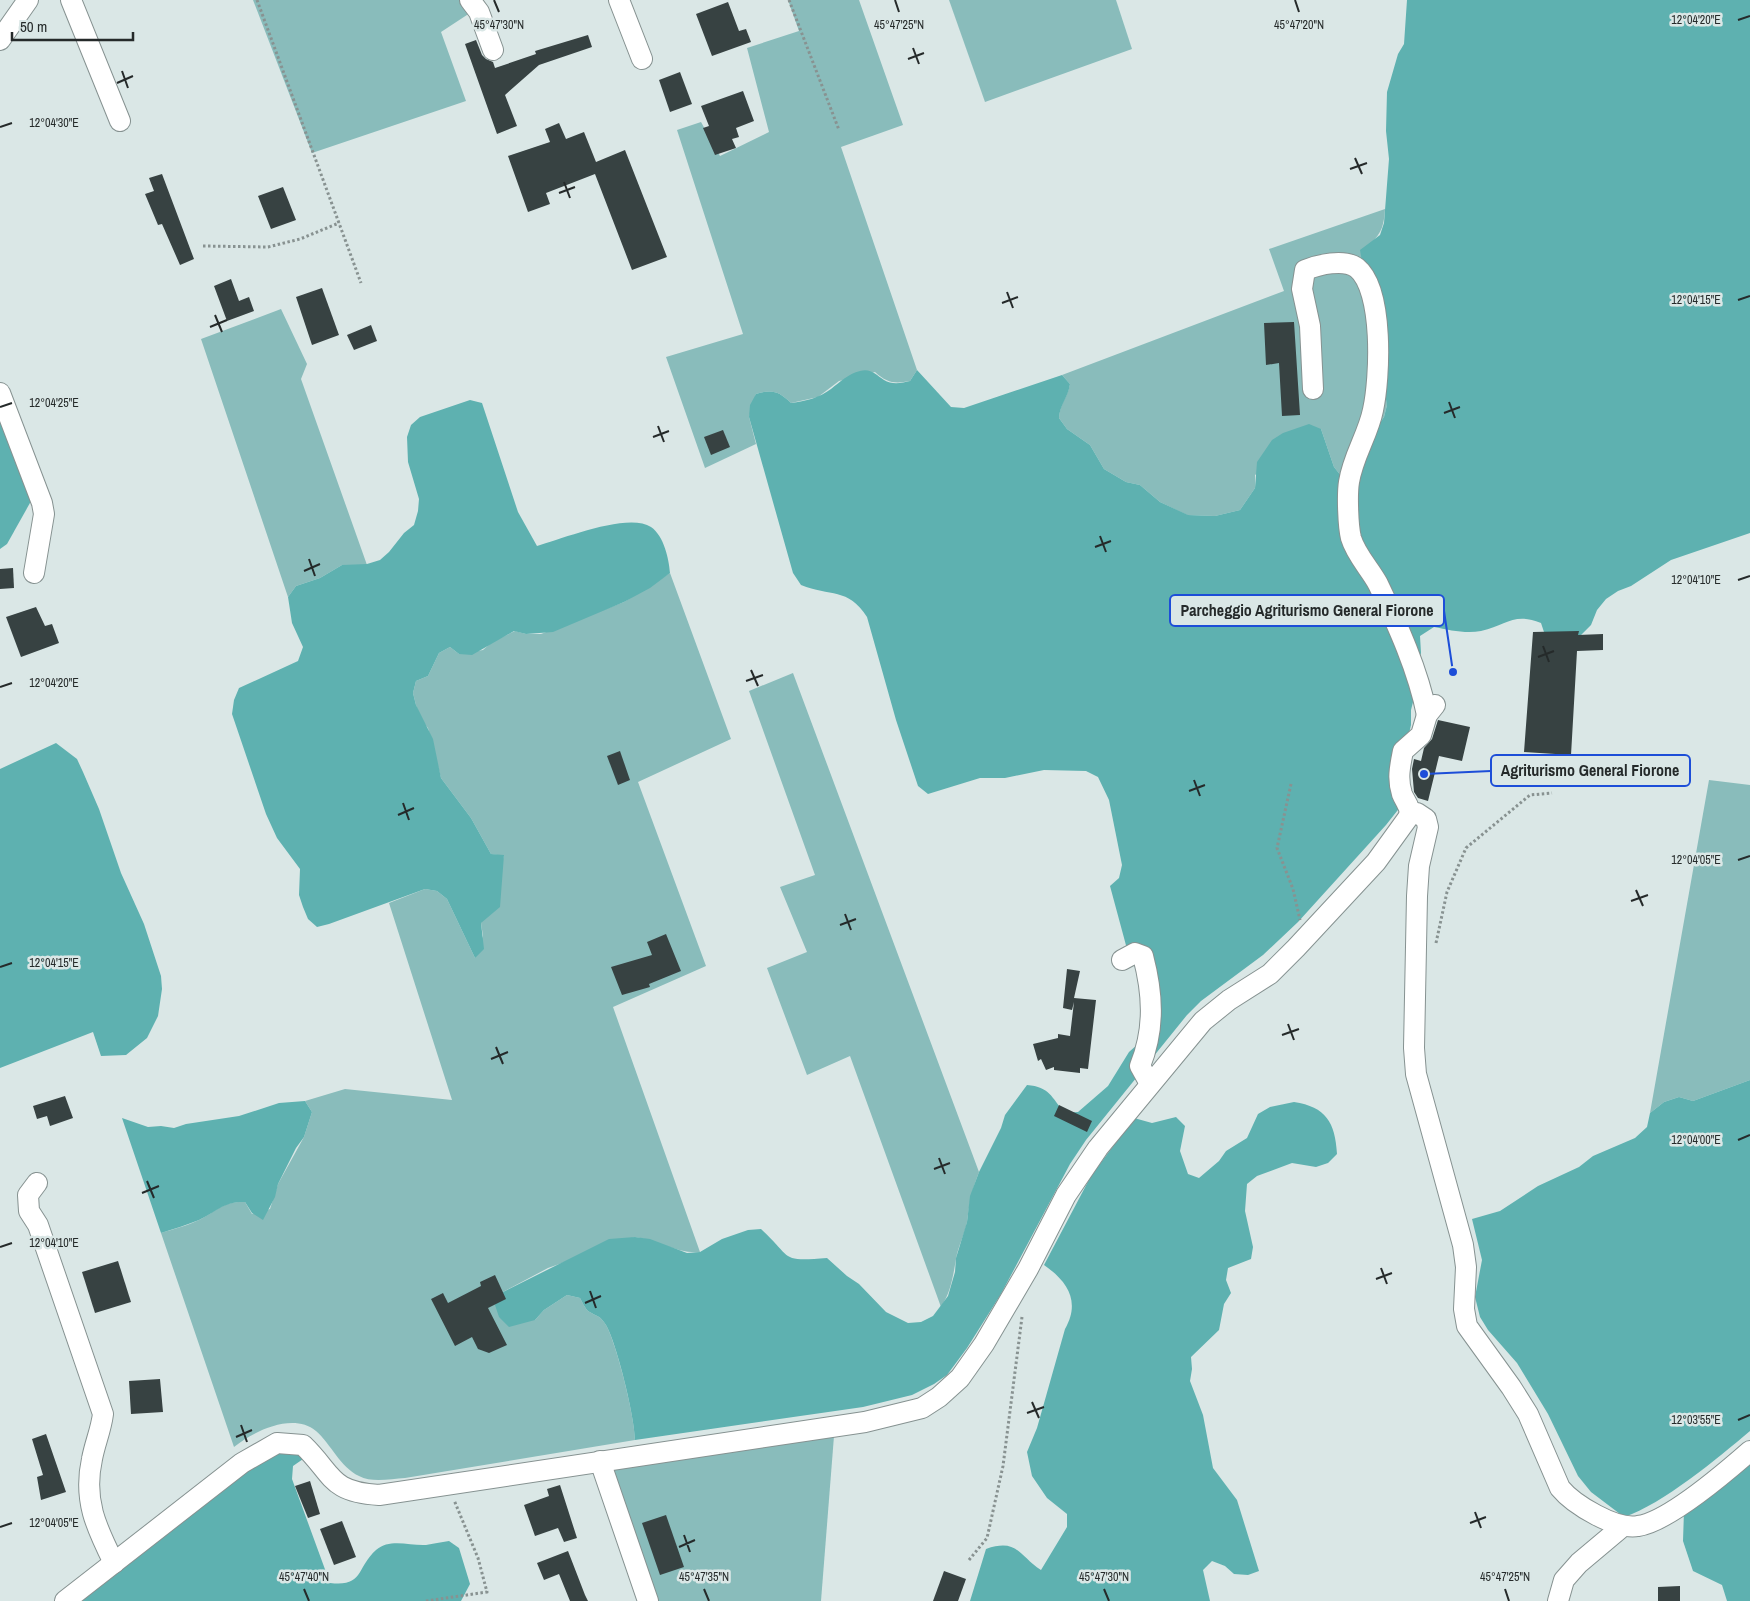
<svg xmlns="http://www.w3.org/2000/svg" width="1750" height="1601" viewBox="0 0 1750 1601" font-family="'Archivo Narrow',sans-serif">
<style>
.green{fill:#89bcbb}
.forest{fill:#5eb1b0}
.building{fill:#374242}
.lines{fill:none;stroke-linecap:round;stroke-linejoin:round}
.minor-casing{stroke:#869291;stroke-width:22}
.path{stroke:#889291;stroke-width:3;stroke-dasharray:2.5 2.5;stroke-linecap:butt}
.minor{stroke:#fff;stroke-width:20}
.ticks{fill:none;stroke:#252a2a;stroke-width:2}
.ticks-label{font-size:12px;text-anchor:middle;fill:#252a2a;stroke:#dae7e6;stroke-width:5;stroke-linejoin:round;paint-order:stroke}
.leader{fill:none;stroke:#1d4ed8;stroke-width:2}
.callout-dot{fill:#1d4ed8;stroke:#dae7e6;stroke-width:2}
.callout{fill:#dae7e6;stroke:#1d4ed8;stroke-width:2}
.callout-label{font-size:16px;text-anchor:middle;font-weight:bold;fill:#252a2a}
</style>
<rect width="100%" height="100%" fill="#dae7e6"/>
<g class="green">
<path d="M253,0H469L473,11L441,32L466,101L312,153Z"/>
<path d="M788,0H859L903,125L841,147L917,370L910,381C895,384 887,383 875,372L839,381L818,397L791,403C779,391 772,389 756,394L749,417L756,444L705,468L666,357L743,334L677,130L701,122L720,156L769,132L747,48L799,31Z"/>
<path d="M949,0H1116L1132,49L985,102Z"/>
<path d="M1385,209C1384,224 1382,233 1371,243L1387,405L1384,417L1342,477L1334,467L1321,429L1255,475V488L1240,510L1215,516L1187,515L1160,502L1140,485L1126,482L1104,469L1090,445L1067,429L1059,418C1060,403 1067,399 1070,384L1062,375L1284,291L1269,249Z"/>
<path d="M281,309L307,364L301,379L367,565H342L320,578L296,586L288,597L201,339Z"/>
<path d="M670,573L731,739L638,782L706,966L613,1007L700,1252C677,1254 658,1240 635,1237L548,1268L501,1293L535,1320L544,1310L567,1295L580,1298C582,1302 585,1308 588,1311C597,1317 599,1314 606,1325C617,1345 635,1418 635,1440L405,1478C390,1479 372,1483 359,1476C340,1467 331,1444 316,1431C293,1412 254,1431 234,1447L161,1233C173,1229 187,1226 199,1220C217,1211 222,1201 245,1202L252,1214L270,1209L278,1184L304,1137L312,1112L305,1101L345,1089L452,1100L389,903L425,889L437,891L447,899L475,958L483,936L481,923L504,856L491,854L471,818L441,778L428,728L420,718L416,705L413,693L416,681L428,676L439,653L450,647L459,654L483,650L492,642L515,631L526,634H541L624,602Z"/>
<path d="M793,673L979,1172C971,1193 970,1201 967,1222C965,1234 958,1246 956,1259C953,1276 951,1292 941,1307L850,1056L807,1075L767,968L807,952L780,887L815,875L749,691Z"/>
<path d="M1709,780L1750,785V1080L1693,1101L1679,1097L1664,1102L1650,1113Z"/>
<path d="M834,1436L821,1601H644L611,1468Z"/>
</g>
<g class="forest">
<path d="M1407,0H1750V533L1671,560L1631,586L1618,591L1606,599L1597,610L1591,625L1578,638L1550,650L1541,623C1514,612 1507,625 1481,631C1466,634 1449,630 1434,627L1420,636L1421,653L1417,667L1418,682L1411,710V725L1404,755L1401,806L1386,825L1298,922L1263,955L1201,1001L1187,1015L1086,1140L1070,1164L1001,1294L967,1348L947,1375L934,1384L912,1395L863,1407L635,1440C635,1418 617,1344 606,1325C599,1314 597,1317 588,1311C585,1308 582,1302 580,1298L567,1295L544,1310L535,1320L509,1327L499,1317L495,1305L501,1293L609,1239L635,1237L650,1239L687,1253L700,1252L722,1239L748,1230L761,1229C793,1258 779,1262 827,1258L847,1276L859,1284L886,1312L908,1323L921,1322L933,1316L948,1296L955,1272L956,1258L967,1222L970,1196L979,1172L1001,1128L1005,1115L1027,1085C1050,1087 1051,1097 1065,1113L1078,1112L1108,1086L1129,1052L1138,1044L1144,1033L1145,984L1127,949L1110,886L1119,878L1122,865L1109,800L1098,777L1086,771L1044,770L1005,778H980L928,794L918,786L896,720L867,617C848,587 830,597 801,585L793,573L749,417L750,405L756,394C772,389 779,391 791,403C806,401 819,398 831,389C840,382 848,374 860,371C871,368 876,375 884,380C892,385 902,383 910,381L917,370L951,407L964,408L1062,375L1070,384C1068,398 1060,404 1059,418L1067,429L1090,445L1104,469L1126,482L1140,485L1160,502L1188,515L1215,516L1240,510L1255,488L1257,462L1272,440L1283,433L1309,424L1321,429L1334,467L1342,477L1384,417L1387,405L1360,250L1380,235L1384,223L1389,159L1386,131L1387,92L1398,54L1404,44Z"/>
<path d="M0,391L35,494L7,544L0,549Z"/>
<path d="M470,400L482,403L518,512L537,546C562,539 628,512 651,527C664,536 669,559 670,573L650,588L624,602L553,632L526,634L514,631L472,655L459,654L450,647L439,653L428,676L416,681L413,693L416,705L433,739L441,778L471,818L491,854L504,855L500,907L481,923L484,949L475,958L447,899L437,891L425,889L329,924L317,927L308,919L303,907L299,895L300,869L277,838L266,814L232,714L234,700L239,688L298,661L303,647L292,623L288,597L296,586L320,578L342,565L367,564L380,560L389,552L404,533L414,525L418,511L419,499L408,462L407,437L411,425L420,417Z"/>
<path d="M56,743L77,759L83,772L99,809L121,873L144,924L161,976L162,989L158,1016L147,1038L126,1055L101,1056L93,1032L0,1068V769Z"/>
<path d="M1750,1080V1431C1718,1458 1663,1504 1624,1517L1591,1492L1578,1476L1548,1414L1517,1363L1488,1330L1480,1317L1475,1297L1482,1260L1472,1219L1500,1211L1538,1186L1579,1167L1593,1156L1635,1138L1647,1127L1650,1113L1664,1102L1679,1097L1693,1101Z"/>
<path d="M305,1101L312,1112L304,1137L296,1148L278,1184L275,1197L263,1220L252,1213L245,1202C224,1201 216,1212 199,1220C187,1225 173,1229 161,1233L122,1118L148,1127L161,1126L174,1128L186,1124L239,1116L279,1103Z"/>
<path d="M1294,1102C1326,1107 1335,1122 1337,1154L1328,1163L1316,1167L1292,1163L1257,1176L1247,1184L1245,1211L1253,1247L1251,1259L1228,1268L1226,1280L1231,1293L1224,1304L1219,1330L1191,1357L1192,1369L1190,1381L1203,1415L1213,1468L1237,1500L1259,1571L1248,1575L1234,1574L1225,1566L1212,1561L1203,1570L1210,1601H970L986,1549C1018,1538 1019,1556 1041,1570L1067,1527V1514L1047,1498L1032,1476L1027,1452L1037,1428L1065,1329C1081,1301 1067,1281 1044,1265L1091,1176L1134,1118L1152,1123L1176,1117L1185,1126L1180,1151L1188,1174L1199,1178L1219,1161L1226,1151L1247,1138L1258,1114L1270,1107Z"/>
<path d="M293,1447L306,1457L293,1466L292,1479L330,1583C364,1587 356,1568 376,1550C390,1538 410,1546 426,1545C433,1544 441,1542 449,1541L459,1548L470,1584L461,1601H73L259,1458Z"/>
<path d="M1750,1462V1601H1727L1722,1585L1693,1571L1683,1541L1684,1511Z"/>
</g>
<g class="building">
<path d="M728,2L739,31L746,29L751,42L712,56L696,14Z"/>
<path d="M588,35L592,47L539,65L505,95L517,126L497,134L465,44L476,40L482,55L486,59L493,62L495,68L536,54L535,51Z"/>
<path d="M680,72L692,104L670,112L659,80Z"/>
<path d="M743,91L754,121L736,128L739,137L732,139L736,148L715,155L703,128L709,126L701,106Z"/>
<path d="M559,123L566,139L584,132L596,162L625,150L667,257L632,270L595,174L546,193L550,204L528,212L508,156L550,142L545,129Z"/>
<path d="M162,174L194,259L180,265L162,224L158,225L145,194L154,191L149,178Z"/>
<path d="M283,187L296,220L271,229L258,196Z"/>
<path d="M231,279L239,301L249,297L254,311L227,321L214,286Z"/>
<path d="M322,288L339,335L312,345L296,297Z"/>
<path d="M1294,322L1300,415L1282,416L1279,363L1266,365L1264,323Z"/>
<path d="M371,325L377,341L354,350L347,335Z"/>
<path d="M723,430L730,447L711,455L704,437Z"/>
<path d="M13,568L14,588L0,589V569Z"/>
<path d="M36,607L45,626L52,624L59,643L21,657L6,617Z"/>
<path d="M1579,631L1578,635L1603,634V650L1577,651L1571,755L1524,752L1533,632Z"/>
<path d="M1438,720L1470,727L1462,761L1439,756L1428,801L1418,798L1414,792L1412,769L1414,759L1421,761L1424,748L1432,739Z"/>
<path d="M620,751L630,780L618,785L607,756Z"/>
<path d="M666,934L681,971L649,984L650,987L622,995L611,967L652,955L647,942Z"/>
<path d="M1067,969L1080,971L1074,998L1096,1000L1088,1069L1080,1068V1073L1054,1070V1067L1046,1070L1041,1059L1038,1061L1033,1044L1058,1038V1034L1070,1036L1074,1002L1072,1010L1063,1008Z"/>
<path d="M65,1096L73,1118L50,1126L47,1116L37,1119L33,1106Z"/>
<path d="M1059,1105L1092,1121L1087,1132L1054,1116Z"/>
<path d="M118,1261L131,1302L95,1313L82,1272Z"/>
<path d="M495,1275L506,1299L488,1308L507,1345L489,1353L478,1349L472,1337L455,1346L431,1299L443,1293L448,1303L481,1286L480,1282Z"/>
<path d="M160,1379L163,1412L131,1414L129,1381Z"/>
<path d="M46,1434L66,1492L41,1500L37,1477L43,1475L32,1439Z"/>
<path d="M310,1481L320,1514L308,1518L295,1486Z"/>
<path d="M560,1485L577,1538L564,1542L558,1528L535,1536L524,1505L549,1496L547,1489Z"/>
<path d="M666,1515L684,1567L660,1575L642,1523Z"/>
<path d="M342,1521L356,1557L334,1565L320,1529Z"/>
<path d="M568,1551L585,1595L588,1601H570L559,1574L544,1580L537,1563Z"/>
<path d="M944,1571L966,1579L958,1601H933Z"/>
<path d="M1680,1586V1601H1658V1587Z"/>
</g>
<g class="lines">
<defs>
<g id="minor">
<path d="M71,0L120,121"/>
<path d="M470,0L479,12L493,50"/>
<path d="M619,0L642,59"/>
<path d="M0,40L28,0"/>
<path d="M1313,389L1310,326L1302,289L1305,270C1318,265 1344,258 1357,268C1384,290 1380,378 1373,410C1368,435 1353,456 1349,482C1347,494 1348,526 1351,538C1356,555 1370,569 1378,584C1398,626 1418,670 1427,715"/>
<path d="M0,393L42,503L44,514L34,573"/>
<path d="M1410,815C1410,805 1405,802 1402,794C1397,779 1400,766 1403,751L1421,735L1427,715L1435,705"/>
<path d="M1122,960L1135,953L1143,956C1153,994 1155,1029 1140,1066L1150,1084"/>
<path d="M37,1183L28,1195L29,1211L38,1225L103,1414C101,1430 95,1443 92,1459C83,1500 96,1527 114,1563"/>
<path d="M600,1461L648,1601"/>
<path d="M65,1601L242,1463L277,1443L303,1445C334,1475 329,1492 379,1495L865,1422L922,1408L939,1397L960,1378L984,1344L1028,1269L1066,1195L1098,1148L1203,1021L1229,1000L1270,974L1296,948L1376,862L1410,815L1417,813L1426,819L1428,827L1419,866L1417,896L1414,1048L1416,1074L1463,1245L1466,1267L1464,1309L1467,1326L1511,1387L1528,1414L1560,1488C1574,1505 1616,1530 1638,1526C1668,1522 1726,1472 1750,1451"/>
<path d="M1558,1601L1564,1580L1579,1563L1623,1526"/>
</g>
</defs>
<use href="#minor" class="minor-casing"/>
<g class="path">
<path d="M257,0L361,283"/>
<path d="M789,0L839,130"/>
<path d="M203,246L268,247L300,239L339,223"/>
<path d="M1291,784L1277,848L1293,889L1300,920"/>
<path d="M1436,943L1447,892L1466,848L1530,795L1552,793"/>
<path d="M969,1560L987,1538L1003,1466L1022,1317"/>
<path d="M426,1601L487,1592L478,1558L454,1500"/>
</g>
<use href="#minor" class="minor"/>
</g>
<path class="ticks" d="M494,0L499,12M895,0L899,12M1295,0L1299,12M1738,20L1750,16M913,48L919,64M908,59L924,53M122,71L128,88M117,83L133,76M0,127L12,123M1355,158L1362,174M1350,169L1367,163M564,182L570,198M559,193L575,187M1007,292L1013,308M1738,300L1750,296M1002,303L1018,297M215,315L222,332M210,327L227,320M1449,402L1455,418M0,407L12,403M1444,413L1460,407M658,426L664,442M653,437L669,431M1100,536L1106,552M1095,547L1111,541M309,559L315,576M304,571L320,564M1738,580L1750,576M1543,646L1549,662M1538,657L1554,651M751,670L758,686M746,681L763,675M0,687L12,683M1194,780L1200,796M1189,791L1205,785M403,803L409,820M398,815L414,808M1738,860L1750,856M1636,890L1643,906M1631,901L1648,895M845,914L851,930M840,925L856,919M0,967L12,963M1288,1024L1294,1040M1282,1035L1299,1029M496,1047L503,1064M491,1059L508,1052M1738,1140L1750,1135M939,1158L945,1174M934,1169L950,1163M147,1181L154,1198M142,1193L159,1186M0,1247L12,1243M1381,1268L1387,1284M1376,1279L1392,1273M590,1291L596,1308M585,1303L601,1296M1032,1402L1039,1418M1027,1413L1044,1407M1738,1420L1750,1415M241,1425L247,1442M236,1437L252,1430M1475,1512L1481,1528M1470,1523L1486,1517M0,1527L12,1523M684,1535L690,1552M679,1547L695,1540M304,1589L309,1601M704,1589L709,1601M1104,1589L1109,1601M1505,1589L1509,1601"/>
<g class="ticks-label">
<text x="1696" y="24">12°04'20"E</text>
<text x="499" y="29">45°47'30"N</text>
<text x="899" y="29">45°47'25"N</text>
<text x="1299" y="29">45°47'20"N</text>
<text x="54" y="127">12°04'30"E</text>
<text x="1696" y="304">12°04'15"E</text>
<text x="54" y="407">12°04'25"E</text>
<text x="1696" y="584">12°04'10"E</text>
<text x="54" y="687">12°04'20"E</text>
<text x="1696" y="864">12°04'05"E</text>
<text x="54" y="967">12°04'15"E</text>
<text x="1696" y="1144">12°04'00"E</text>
<text x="54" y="1247">12°04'10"E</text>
<text x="1696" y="1424">12°03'55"E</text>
<text x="54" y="1527">12°04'05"E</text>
<text x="304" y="1581">45°47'40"N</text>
<text x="704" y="1581">45°47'35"N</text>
<text x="1104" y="1581">45°47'30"N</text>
<text x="1505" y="1581">45°47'25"N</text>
</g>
<path class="leader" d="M1453 672L1444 611M1424 774L1491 771"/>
<g class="callout-dot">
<circle cx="1453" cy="672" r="5"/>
<circle cx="1424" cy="774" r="5"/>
</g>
<g class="callout">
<rect x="1170" y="595" width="274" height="31" rx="5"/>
<rect x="1491" y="755" width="199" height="31" rx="5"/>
</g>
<g class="callout-label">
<text x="1307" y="616">Parcheggio Agriturismo General Fiorone</text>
<text x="1590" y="776">Agriturismo General Fiorone</text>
</g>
<path d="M12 32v8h121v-8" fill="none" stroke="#252a2a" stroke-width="2.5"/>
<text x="20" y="32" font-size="15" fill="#252a2a" stroke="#dae7e6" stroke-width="4" paint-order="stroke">50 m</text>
</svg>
